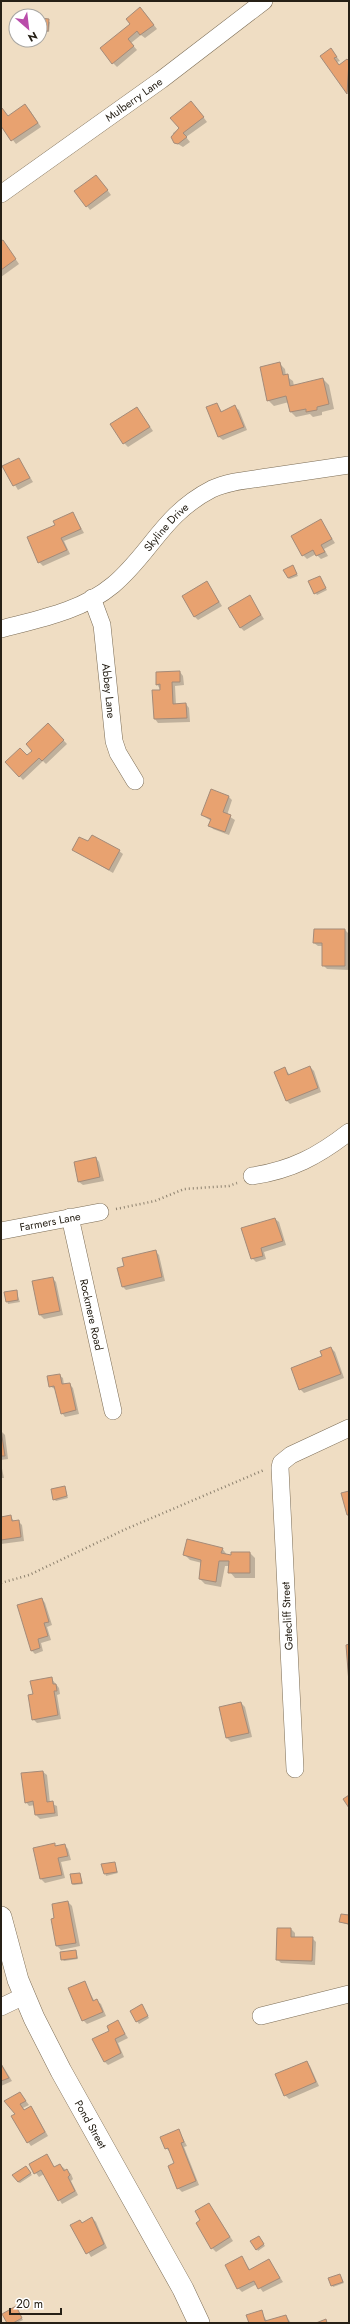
<svg xmlns="http://www.w3.org/2000/svg" width="350" height="2324" viewBox="0 0 350 2324" font-family="Jost,sans-serif">
<style>
.shadow{fill:#0003}
.building{fill:#e8a270;stroke:#a48b79}
.lines{fill:none;stroke-linecap:round;stroke-linejoin:round}
.minor-casing{stroke:#7c6d56;stroke-width:18}
.tertiary-casing{stroke:#7c6d56;stroke-width:22}
.path{stroke:#8c806e;stroke-width:2.5;stroke-dasharray:1 3;stroke-linecap:butt}
.minor{stroke:#fff;stroke-width:17}
.tertiary{stroke:#fff;stroke-width:21}
.labels{text-anchor:middle;stroke-width:3.5;stroke-linejoin:round;paint-order:stroke}
.street-label{font-size:11px;fill:#262016;stroke:#fff}
</style>
<rect width="100%" height="100%" fill="#efddc3"/>
<g class="shadow">
<path d="M144,12L157,29L145,38L141,35L131,43L137,50L117,67L113,63L131,24Z"/>
<path d="M40,19L50,22L49,32L40,31Z"/>
<path d="M331,49L340,61L337,62L340,66L347,60L349,62V94L321,56Z"/>
<path d="M195,106L207,122L186,137L190,142L183,147L173,141V133L180,128Z"/>
<path d="M29,109L41,127L16,144L1,125V111L8,117Z"/>
<path d="M100,180L111,195L90,210L87,206Z"/>
<path d="M3,241L19,264L1,277V242Z"/>
<path d="M279,363L285,369L286,376L293,381L294,386L323,379L329,385L334,409L322,412V415L313,417L310,414L296,417L291,412L289,402L274,406L268,400Z"/>
<path d="M217,404L222,412L235,407L239,410L247,430L223,440L219,437Z"/>
<path d="M137,408L153,431L128,447L124,443Z"/>
<path d="M19,459L33,482L18,490L4,467Z"/>
<path d="M73,513L84,533L64,541L70,554L43,566L39,562Z"/>
<path d="M321,521L335,543L324,549L328,556L321,559L316,554L307,559L303,555Z"/>
<path d="M294,568L298,576L290,579L288,578Z"/>
<path d="M320,577L327,590L317,595L309,582Z"/>
<path d="M207,582L222,606L198,620L194,616Z"/>
<path d="M249,596L264,619L244,631L240,627Z"/>
<path d="M180,672L183,676L184,685L175,686L176,705L186,704L189,708L190,722L158,723L155,719L154,691H161L157,684Z"/>
<path d="M48,724L67,744L46,764L43,761L23,780L7,762L27,757L34,751Z"/>
<path d="M229,797L232,800L227,815L235,820L229,835L213,829L210,825L211,821L202,815Z"/>
<path d="M89,843L119,851L123,854L113,873L73,850Z"/>
<path d="M345,930L349,934V970L327,969L323,965V946H318L314,943Z"/>
<path d="M310,1067L314,1071L321,1092L290,1104L286,1100L285,1069L290,1075Z"/>
<path d="M96,1158L99,1162L104,1181L83,1185L79,1182Z"/>
<path d="M275,1219L279,1222L286,1245L264,1252L266,1259L256,1262L252,1258Z"/>
<path d="M155,1251L159,1255L165,1281L126,1290L122,1286Z"/>
<path d="M52,1278L56,1282L63,1315L44,1319L40,1315L33,1282Z"/>
<path d="M16,1291L20,1302L8,1304L5,1293Z"/>
<path d="M331,1348L335,1352L344,1378L304,1393L300,1389Z"/>
<path d="M59,1375L63,1378L64,1385L69,1384L73,1388L79,1414L65,1417L62,1413L56,1390L50,1386Z"/>
<path d="M1,1431L5,1435L8,1459L1,1460Z"/>
<path d="M1,1464L4,1478H1Z"/>
<path d="M65,1487L68,1498L56,1501L54,1499Z"/>
<path d="M1,1513L3,1518L10,1516L14,1521H18L22,1525L24,1541L1,1544Z"/>
<path d="M222,1548L227,1555L231,1556L250,1553L255,1558V1578H235L230,1572V1566H225L221,1587L205,1584L200,1579L202,1563L190,1560L184,1554Z"/>
<path d="M42,1599L45,1603L52,1625L47,1627L51,1640L41,1643L43,1651L35,1654L31,1650Z"/>
<path d="M51,1678L59,1688L60,1694L57,1695L61,1719L37,1723L33,1719L34,1694Z"/>
<path d="M241,1703L245,1707L252,1737L231,1742L227,1738L220,1708Z"/>
<path d="M43,1772L47,1775L50,1803L57,1806L58,1816L40,1819L36,1815L35,1805L29,1806L26,1802Z"/>
<path d="M54,1844L57,1847L64,1845L68,1849L71,1860L61,1862L65,1878L45,1883L41,1879Z"/>
<path d="M114,1863L118,1873L106,1876L103,1865Z"/>
<path d="M80,1874L83,1884L74,1885L72,1884Z"/>
<path d="M68,1902L72,1906L80,1946L61,1950L57,1946L56,1919Z"/>
<path d="M349,1916V1925L340,1922Z"/>
<path d="M291,1929L295,1933V1938H312L316,1942L315,1965L281,1963L277,1959Z"/>
<path d="M76,1951L78,1959L64,1961L62,1959Z"/>
<path d="M84,1982L95,2002L97,2001L101,2004L106,2016L87,2024L83,2020Z"/>
<path d="M143,2007L149,2018L139,2024L131,2011Z"/>
<path d="M117,2021L128,2038L118,2043L124,2057L108,2065L104,2061L110,2031Z"/>
<path d="M307,2062L310,2066L319,2086L289,2099L285,2095Z"/>
<path d="M1,2063L12,2081L1,2086Z"/>
<path d="M20,2093L29,2105L23,2108L25,2111L31,2107L34,2111L48,2136L31,2146L28,2142L16,2114L5,2101Z"/>
<path d="M179,2131L187,2146L184,2147L199,2185L182,2192L178,2188L175,2164L170,2152L166,2148Z"/>
<path d="M47,2156L55,2168L60,2165L71,2174L73,2179L71,2181L78,2195L62,2204L44,2174L39,2177L30,2165Z"/>
<path d="M27,2169L32,2175L20,2183L18,2182Z"/>
<path d="M209,2204L233,2241L216,2252L212,2248L202,2220Z"/>
<path d="M92,2218L96,2222L107,2248L91,2257L72,2225L82,2224Z"/>
<path d="M260,2239L265,2246L258,2251L257,2249Z"/>
<path d="M242,2257L250,2270L269,2260L283,2282L263,2292L257,2284L242,2292L238,2288Z"/>
<path d="M340,2275L344,2283L333,2287L332,2285Z"/>
<path d="M17,2309L23,2320L17,2323H8Z"/>
<path d="M261,2312L267,2321L286,2316L291,2323H250Z"/>
</g>
<g class="building">
<path d="M140,7L154,25L140,35L137,31L128,39L134,46L112,64L100,48L130,24L126,19Z"/>
<path d="M40,18L49,19L48,31L40,30Z"/>
<path d="M331,48L337,57L334,58L339,65L347,59L349,61L347,94L320,56Z"/>
<path d="M191,101L204,117L183,133L187,137L178,144L174,143L171,137L179,128L170,118Z"/>
<path d="M25,104L38,123L11,141L1,126V109L2,108L8,116Z"/>
<path d="M96,175L108,190L86,207L74,191Z"/>
<path d="M3,240L16,259L1,270V241Z"/>
<path d="M280,362L283,375L288,374L290,386L323,378L329,404L317,407V410L306,412V409L290,412L286,396L267,401L260,367Z"/>
<path d="M217,403L221,412L235,405L244,427L218,437L206,407Z"/>
<path d="M137,407L150,427L123,444L110,424Z"/>
<path d="M19,458L30,478L13,486L2,466Z"/>
<path d="M73,512L81,529L61,538L67,550L38,563L27,537L55,525L53,521Z"/>
<path d="M321,519L332,539L321,545L325,552L316,556L313,550L302,556L291,536Z"/>
<path d="M293,565L297,574L288,578L283,570Z"/>
<path d="M320,576L326,588L314,594L308,581Z"/>
<path d="M207,581L219,602L194,617L182,596Z"/>
<path d="M250,595L261,615L240,628L228,608Z"/>
<path d="M180,671V682H172L173,704L186,703L187,718L154,719L152,690H160V684L156,685V672Z"/>
<path d="M48,723L64,740L42,761L39,758L19,777L5,762L20,748L27,755L32,751L26,744Z"/>
<path d="M211,789L229,796L223,812L231,815L225,832L208,826L211,819L201,815Z"/>
<path d="M92,835L120,850L109,870L72,850L79,837L88,841Z"/>
<path d="M314,929H345V966H322V943H313Z"/>
<path d="M310,1066L318,1088L286,1101L274,1072L285,1067L288,1075Z"/>
<path d="M96,1157L100,1177L78,1182L74,1162Z"/>
<path d="M275,1218L283,1241L261,1248L263,1256L251,1259L241,1228Z"/>
<path d="M156,1250L162,1277L122,1287L117,1268L124,1266L122,1258Z"/>
<path d="M53,1277L60,1311L39,1315L32,1281Z"/>
<path d="M17,1290L18,1300L6,1302L4,1292Z"/>
<path d="M331,1347L341,1374L299,1390L291,1368L322,1356L320,1351Z"/>
<path d="M60,1374L62,1384L70,1383L76,1410L61,1414L54,1386L49,1387L47,1376Z"/>
<path d="M1,1430L5,1456H1Z"/>
<path d="M65,1486L67,1496L53,1500L51,1489Z"/>
<path d="M349,1491V1515H347L341,1493Z"/>
<path d="M11,1515L12,1521L19,1520L21,1537L1,1540V1517Z"/>
<path d="M187,1539L223,1548L221,1553L231,1555V1552H250V1573H228L229,1561H219L216,1582L199,1579L201,1560L183,1555Z"/>
<path d="M42,1598L49,1622L44,1623L48,1636L38,1639L40,1648L31,1651L17,1605Z"/>
<path d="M349,1644V1683L346,1645Z"/>
<path d="M52,1677L53,1684H56L57,1691H54L58,1715L32,1720L28,1695L33,1694L30,1681Z"/>
<path d="M241,1702L249,1733L226,1738L219,1707Z"/>
<path d="M43,1771L47,1802L53,1801L55,1813L35,1815L33,1801L25,1803L21,1773Z"/>
<path d="M349,1795V1808L343,1799Z"/>
<path d="M55,1843V1846L65,1844L68,1856L58,1858L62,1875L40,1879L33,1848Z"/>
<path d="M115,1862L117,1872L104,1874L101,1864Z"/>
<path d="M80,1873L82,1883L72,1884L70,1874Z"/>
<path d="M68,1901L76,1943L56,1946L51,1919L54,1918L52,1904Z"/>
<path d="M341,1914L349,1915V1924L339,1922Z"/>
<path d="M277,1928H291V1937H313L312,1961L276,1960Z"/>
<path d="M76,1950L77,1958L61,1960L60,1952Z"/>
<path d="M85,1981L93,2001L97,1999L103,2012L82,2021L68,1988Z"/>
<path d="M142,2004L148,2016L136,2022L130,2011Z"/>
<path d="M118,2020L125,2034L115,2039L121,2053L104,2062L92,2039L109,2031L107,2026Z"/>
<path d="M307,2061L316,2082L284,2096L275,2074Z"/>
<path d="M1,2064L9,2078L1,2081Z"/>
<path d="M20,2092L26,2101L20,2104L24,2110L31,2106L45,2132L27,2143L11,2116L15,2114L4,2101Z"/>
<path d="M179,2129L184,2142L181,2143L196,2181L177,2189L168,2166L174,2163L168,2148L165,2149L160,2137Z"/>
<path d="M47,2154L54,2167L60,2164L64,2171L67,2169L70,2175L68,2177L75,2191L58,2201L41,2170L34,2174L29,2164Z"/>
<path d="M26,2166L31,2173L18,2182L12,2175Z"/>
<path d="M209,2203L230,2237L211,2249L196,2223L200,2220L195,2211Z"/>
<path d="M92,2217L104,2244L86,2254L70,2225L80,2220L82,2223Z"/>
<path d="M259,2236L264,2244L256,2250L250,2241Z"/>
<path d="M242,2256L249,2270L269,2259L280,2278L258,2289L254,2281L237,2289L225,2265Z"/>
<path d="M340,2274L343,2282L331,2286L328,2278Z"/>
<path d="M16,2306L22,2318L13,2323H7L2,2314Z"/>
<path d="M262,2310L265,2321L286,2315L289,2323H249L246,2315Z"/>
<path d="M326,2319L327,2323H316Z"/>
</g>
<g class="lines">
<defs>
<g id="minor">
<path id="s1" d="M1,194L161,80L264,1"/>
<path id="s2" d="M92,598L102,625L114,741L118,753L135,781"/>
<path id="s3" d="M1,629C39,619 82,611 113,585C151,553 163,514 212,489C229,481 249,480 268,477C295,473 322,469 349,465"/>
<path d="M252,1176C292,1170 318,1156 349,1132"/>
<path id="s4" d="M70,1217L113,1411"/>
<path id="s5" d="M1,1231L100,1212"/>
<path d="M295,1769L280,1468L281,1463L291,1455L349,1428"/>
<path d="M1,2007L24,1996"/>
<path d="M261,2016L349,1994"/>
</g>
<g id="tertiary">
<path id="s6" d="M1,1917L18,1980L34,2018L61,2071L183,2289L199,2323"/>
</g>
</defs>
<use href="#minor" class="minor-casing"/>
<use href="#tertiary" class="tertiary-casing"/>
<g class="path">
<path d="M116,1209L155,1201L184,1189L229,1186L237,1183"/>
<path d="M1,1583L29,1575L126,1529L264,1470"/>
</g>
<use href="#minor" class="minor"/>
<use href="#tertiary" class="tertiary"/>
</g>
<g class="labels">
<g class="street-label">
<text dy="4" stroke="none"><textPath href="#s1" startOffset="163">Mulberry Lane</textPath></text>
<text dy="4" stroke="none"><textPath href="#s3" startOffset="200">Skyline Drive</textPath></text>
<text dy="4" stroke="none"><textPath href="#s2" startOffset="95">Abbey Lane</textPath></text>
<text dy="4" stroke="none"><textPath href="#s5" startOffset="50">Farmers Lane</textPath></text>
<text dy="4" stroke="none"><textPath href="#s4" startOffset="100">Rockmere Road</textPath></text>
<text transform="translate(287 1616) rotate(-93)" y="4">Gatecliff Street</text>
<text dy="4" stroke="none"><textPath href="#s6" startOffset="227">Pond Street</textPath></text>
</g>
</g>
<rect width="350" height="2324" fill="none" stroke="#262016" stroke-width="4"/>
<g transform="translate(28 28) rotate(152)"><circle r="19" fill="#ffffff" stroke="#a8a6a2"/>
<path d="M0-3L7 15L0 10L-7 15Z" fill="#b94caa"/>
<text y="-6" font-size="11" font-weight="bold" text-anchor="middle" fill="#262016">N</text>
</g>
<path d="M10 2308v6h51v-6" fill="none" stroke="#262016" stroke-width="2"/>
<text x="16" y="2308" font-size="12" fill="#262016" stroke="#ffffff" stroke-width="3" paint-order="stroke">20 m</text>
</svg>
